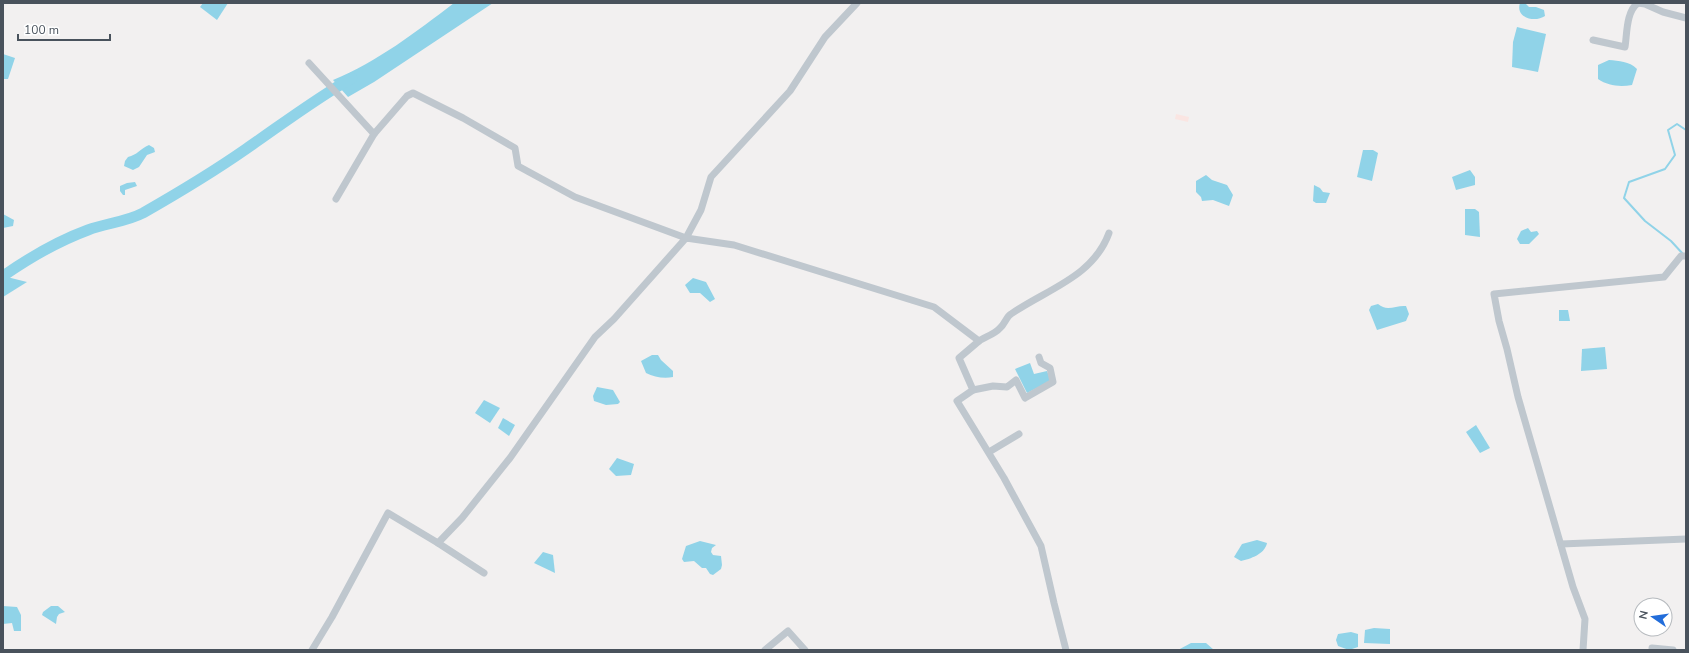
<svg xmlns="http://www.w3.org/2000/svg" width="1689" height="653" viewBox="0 0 1689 653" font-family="'Nunito Sans',sans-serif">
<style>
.medical{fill:#fae5e2}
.water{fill:#90d3e8}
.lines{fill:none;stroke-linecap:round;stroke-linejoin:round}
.stream{stroke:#90d3e8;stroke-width:2}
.river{stroke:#90d3e8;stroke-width:11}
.street{stroke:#bfc7ce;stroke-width:7}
</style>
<rect width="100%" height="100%" fill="#f2f0f0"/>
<path class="medical" d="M1176,114L1189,117L1188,122L1175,119Z"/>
<g class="water">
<path d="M203,3H228L217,20L200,7Z"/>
<path d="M454,3H493L374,82L348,97L333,80C377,62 416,32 454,3Z"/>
<path d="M1520,3H1525L1529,7H1536L1544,10L1545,16C1535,23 1515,18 1520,3Z"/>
<path d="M1517,27L1546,34L1538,72L1512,67L1513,42Z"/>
<path d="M3,54L15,58L8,79H3Z"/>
<path d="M1609,60C1619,61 1629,61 1637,69L1632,85C1620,87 1608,86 1598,79V65Z"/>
<path d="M149,145L154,148L155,152L147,155L139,167L133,170L124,166L125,161L128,157C137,155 140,149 149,145Z"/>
<path d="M1363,150H1373L1378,153L1372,181L1357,177Z"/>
<path d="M1470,170L1475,177V185L1456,190L1452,177Z"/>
<path d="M1206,175L1212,180L1227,185L1233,195L1229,206L1213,200L1202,201L1201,197L1196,192V181Z"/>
<path d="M135,182L137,186L125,190V195H123L120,191V186L127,183Z"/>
<path d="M1314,185L1320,188L1323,192L1330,193L1326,203H1316L1313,201Z"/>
<path d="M1465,209H1475L1479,212L1480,237L1465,235Z"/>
<path d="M3,214L14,220L13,226L3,228Z"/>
<path d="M1528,228L1531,232L1537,231L1539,234L1529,244H1520L1517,239L1521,231Z"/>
<path d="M3,276L27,282L3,297Z"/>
<path d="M693,278L706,282L715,299L710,302L700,293H690L685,285Z"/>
<path d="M1378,304C1387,312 1396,305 1406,306L1409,314L1406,321L1377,330L1369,310L1371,306Z"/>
<path d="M1559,310H1568L1570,321H1559Z"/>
<path d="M1605,347L1607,369L1581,371L1582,349Z"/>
<path d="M652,355H658L661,360L673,371V377C664,379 654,377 646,373L641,361Z"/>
<path d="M1030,363L1034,374L1047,371L1051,381L1027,393L1015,369Z"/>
<path d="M597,387L613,390L620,402L618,404L606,405L594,401L593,396Z"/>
<path d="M484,400L500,408L490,423L475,413Z"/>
<path d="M503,418L515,425L509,436L498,428Z"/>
<path d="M1476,425L1490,448L1480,453L1466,432Z"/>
<path d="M617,458L634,464L631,475L616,476L609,469Z"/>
<path d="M1257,540L1267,543C1265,554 1250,559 1241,561L1234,557L1242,544Z"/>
<path d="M700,541L716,545L712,548L711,552L713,555L721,556L722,565L721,569L713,575L710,574L706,568H702L694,561L684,562L682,559L686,546Z"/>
<path d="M543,552L553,555L555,573L534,563Z"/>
<path d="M3,606L17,607L21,615V631H14L12,623L3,624Z"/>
<path d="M51,606H58L65,612L59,614L57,617L56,624L42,615L43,612Z"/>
<path d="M1374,628L1390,629V644L1364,643L1365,630Z"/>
<path d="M1351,632L1358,634V647L1349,650L1338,646L1336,640L1338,634Z"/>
<path d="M1191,643H1206L1214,650H1178Z"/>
</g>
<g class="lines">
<path class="stream" d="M1683,254L1671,241L1645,221L1624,198L1629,182L1665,169L1675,155L1668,130L1677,124L1686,130"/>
<path class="river" d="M3,276C29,258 58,241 88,230C106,223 126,222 143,213C178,193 213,172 246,149C281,125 315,99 352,78"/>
<g class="street">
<path d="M1638,3L1645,4L1663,12L1686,18"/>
<path d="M1593,40L1625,47C1627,35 1626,11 1638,3"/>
<path d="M309,63L374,134"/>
<path d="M336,199L374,134L407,96L413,93L463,118L515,148L518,166L575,197L686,238L701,210L711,177L790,91L825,37L857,3"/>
<path d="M979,341C985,337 995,334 1000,328C1005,324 1006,317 1011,314C1047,289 1093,277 1109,233"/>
<path d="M973,390L993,386L1007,387L1016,380L1025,398L1053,382L1050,368L1041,363L1039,357"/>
<path d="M989,452L1019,434"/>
<path d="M438,543L484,573"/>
<path d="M1561,544L1686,539"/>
<path d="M1652,648L1673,650"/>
<path d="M312,650L332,617L388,513L438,543L462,518L510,458L595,337L614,319L686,238L734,245L934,307L979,341L959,358L973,390L957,401L1004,478L1041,546L1054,603L1066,650"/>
<path d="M765,650L788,631L805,650"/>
<path d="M1583,650L1585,619L1573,587L1518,397L1507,349L1499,321L1494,294L1664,277L1681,256H1686"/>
</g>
</g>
<rect width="1689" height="653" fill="none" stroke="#49525c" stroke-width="8"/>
<g transform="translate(1653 617) rotate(283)"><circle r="19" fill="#ffffff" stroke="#b6babe"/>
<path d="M0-3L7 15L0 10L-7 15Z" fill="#226dda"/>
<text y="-6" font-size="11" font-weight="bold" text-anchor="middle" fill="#49525c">N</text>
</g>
<path d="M18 34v6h92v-6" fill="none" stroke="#49525c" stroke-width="2"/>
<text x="24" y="34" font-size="12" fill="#49525c" stroke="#ffffff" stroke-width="3" paint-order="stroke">100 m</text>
</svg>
